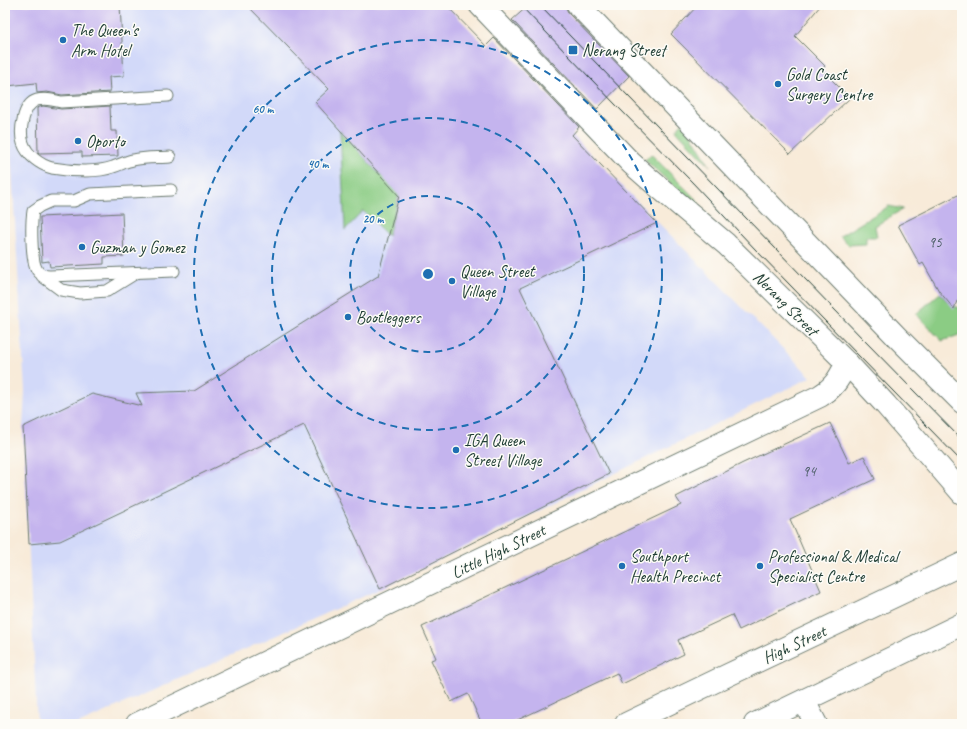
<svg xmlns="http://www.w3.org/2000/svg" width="967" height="729" viewBox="0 0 967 729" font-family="Caveat,sans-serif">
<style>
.built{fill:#d2d9f9}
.green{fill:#8bcc84;stroke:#55845c}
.building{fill:#c4b4ee}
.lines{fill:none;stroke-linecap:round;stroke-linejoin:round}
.lane-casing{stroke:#6b7a6e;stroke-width:13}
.street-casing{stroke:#6b7a6e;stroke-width:24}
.secondary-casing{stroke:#6b7a6e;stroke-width:24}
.primary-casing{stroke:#6b7a6e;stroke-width:24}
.lane{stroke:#fff;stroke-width:11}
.street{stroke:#fff;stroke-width:22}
.secondary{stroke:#fff;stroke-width:22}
.primary{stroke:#fff;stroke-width:22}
.tram{stroke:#1f3d34;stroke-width:1}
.ring{fill:none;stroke:#1f6fb2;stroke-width:2;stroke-dasharray:7 5}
.poi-dot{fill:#1f6fb2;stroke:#fdfcf7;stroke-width:1.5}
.labels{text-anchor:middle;stroke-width:3;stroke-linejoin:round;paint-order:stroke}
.number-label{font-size:15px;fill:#485b62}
.poi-label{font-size:17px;fill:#1f3d34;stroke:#fdfcf7;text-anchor:start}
.street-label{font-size:17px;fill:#1f3d34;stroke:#fdfcf7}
.centre{fill:#1f6fb2;stroke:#fdfcf7;stroke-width:2}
.ring-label{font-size:12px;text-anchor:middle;font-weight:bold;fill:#1f6fb2;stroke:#fdfcf7;stroke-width:3;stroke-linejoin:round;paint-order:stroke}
</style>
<rect width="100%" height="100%" fill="#fdfcf7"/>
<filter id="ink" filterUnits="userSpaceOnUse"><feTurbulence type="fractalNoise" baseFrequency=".025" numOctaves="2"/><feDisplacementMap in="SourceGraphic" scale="8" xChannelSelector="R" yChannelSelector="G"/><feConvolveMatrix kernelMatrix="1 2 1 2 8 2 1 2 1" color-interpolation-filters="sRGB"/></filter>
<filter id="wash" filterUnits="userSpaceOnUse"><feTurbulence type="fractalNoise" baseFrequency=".012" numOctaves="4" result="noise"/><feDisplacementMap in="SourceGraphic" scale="16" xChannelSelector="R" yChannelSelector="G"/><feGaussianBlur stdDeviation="0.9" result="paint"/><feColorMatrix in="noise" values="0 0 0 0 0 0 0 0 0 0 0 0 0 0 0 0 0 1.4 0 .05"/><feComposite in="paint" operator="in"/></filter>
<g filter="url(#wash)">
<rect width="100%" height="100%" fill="#f8ebd9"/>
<path class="built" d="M5,5H446L609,173L811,377L380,589L78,724H37L23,427L25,391L7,86Z"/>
<g class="green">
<path d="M682,123L689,131L710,166L676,130Z"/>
<path d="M340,130L381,176L404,177L388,236L363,211L345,230Z"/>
<path d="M651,154L698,201V203L697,206L694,205L645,160Z"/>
<path d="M889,206L903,209L875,226L877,237H866V244L848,245L840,236Z"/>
<path d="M940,293L947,301L962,310V334L942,341L916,314Z"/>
</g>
<g id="blocks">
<g class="building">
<path d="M5,5H120L124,76L109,77L110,92L62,95L47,92L37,93L36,83L7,86L5,75Z"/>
<path d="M247,5H446L486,46L494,38L579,127L572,135L657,223L520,288L609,474L380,589L304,425L60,541L29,544L23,427L92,394L142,406L136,393L194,391L378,276L399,196L315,102L329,89Z"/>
<path d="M529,5H566V8L569,14L629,76L597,109L512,20Z"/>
<path d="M698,5H821L795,36L825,66L822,70L850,98L790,154L671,34Z"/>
<path d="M43,106L61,109L110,106L111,131H117L118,156L82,157V152L39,153L38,152L37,108Z"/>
<path d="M962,193V304L957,301L954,309L939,291L923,263L920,265L898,225Z"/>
<path d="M122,213L124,256L104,257V264L50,267L49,261L42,262L40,217Z"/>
<path d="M830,423L849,463L864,456L875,479L790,519L821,591L739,630L732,615L678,640L684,654L622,684L617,673L509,724H482L468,694L451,702L431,660L436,658L422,627L681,505L676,497L743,463Z"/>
</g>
</g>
</g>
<g filter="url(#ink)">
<use href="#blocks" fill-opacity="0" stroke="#6b7a6e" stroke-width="1"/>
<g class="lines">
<defs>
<g id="lane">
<path d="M168,96L61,102C54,100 45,98 37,100C23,104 19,131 23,143C27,155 40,165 52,168C69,171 97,173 113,167C120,165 126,161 133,160C145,157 158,158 170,157"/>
<path d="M171,190L90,194L74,201H51L40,206L33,211C31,223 31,261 37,270C40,275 44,276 50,276L174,271"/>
<path d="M42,276L61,290L80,293L107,291L136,273"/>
</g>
<g id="street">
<path d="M804,701L816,724"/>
<path d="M137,724L820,396C835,387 839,378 847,363"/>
</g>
<g id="secondary">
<path d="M480,5L631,163L648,178L726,244L847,363L886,405L962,493"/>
<path d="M578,5L896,336L962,402"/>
</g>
<g id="primary">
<path d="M626,724L728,675L962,564"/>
<path d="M755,724L962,624"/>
</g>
</defs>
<use href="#lane" class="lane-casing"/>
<use href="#street" class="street-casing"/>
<use href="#secondary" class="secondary-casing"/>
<use href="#primary" class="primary-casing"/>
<use href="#lane" class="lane"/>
<use href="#street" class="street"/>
<use href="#secondary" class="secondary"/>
<use href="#primary" class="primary"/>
<g class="tram">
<path d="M520,5L616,105L692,182L755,249L962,462"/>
<path d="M540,5L864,340L962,440"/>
</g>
</g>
</g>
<g class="ring">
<circle cx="428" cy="274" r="78"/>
<circle cx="428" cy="274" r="156"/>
<circle cx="428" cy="274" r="234"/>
</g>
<g class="poi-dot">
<circle cx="63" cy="40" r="4"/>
<rect x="568" y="45" width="10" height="10" rx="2"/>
<circle cx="778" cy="84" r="4"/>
<circle cx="78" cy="141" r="4"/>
<circle cx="82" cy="247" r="4"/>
<circle cx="452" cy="281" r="4"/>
<circle cx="348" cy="317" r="4"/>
<circle cx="456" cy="450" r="4"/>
<circle cx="622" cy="566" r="4"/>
<circle cx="760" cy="566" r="4"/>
</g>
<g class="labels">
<g class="number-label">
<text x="935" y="247">95</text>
<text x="809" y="476">94</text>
</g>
<g class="poi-label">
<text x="71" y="36">The Queen's<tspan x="71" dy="20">Arm Hotel</tspan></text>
<text x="582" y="56">Nerang Street</text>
<text x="786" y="80">Gold Coast<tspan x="786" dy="20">Surgery Centre</tspan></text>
<text x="86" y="147">Oporto</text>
<text x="90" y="253">Guzman y Gomez</text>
<text x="460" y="277">Queen Street<tspan x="460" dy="20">Village</tspan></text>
<text x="356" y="323">Bootleggers</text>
<text x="464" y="446">IGA Queen<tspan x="464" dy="20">Street Village</tspan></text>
<text x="630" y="562">Southport<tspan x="630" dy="20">Health Precinct</tspan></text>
<text x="768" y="562">Professional &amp; Medical<tspan x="768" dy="20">Specialist Centre</tspan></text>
</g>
<g class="street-label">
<text transform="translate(786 303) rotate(45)" y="6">Nerang Street</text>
<text transform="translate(498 551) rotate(-26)" y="6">Little High Street</text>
<text transform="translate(794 644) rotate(-25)" y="6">High Street</text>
</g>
</g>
<circle cx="428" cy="274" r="6" class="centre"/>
<g class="ring-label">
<text x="263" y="113">60 m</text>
<text x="318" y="168">40 m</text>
<text x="373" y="223">20 m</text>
</g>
<rect width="967" height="729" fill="none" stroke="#fdfcf7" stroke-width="20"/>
</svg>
